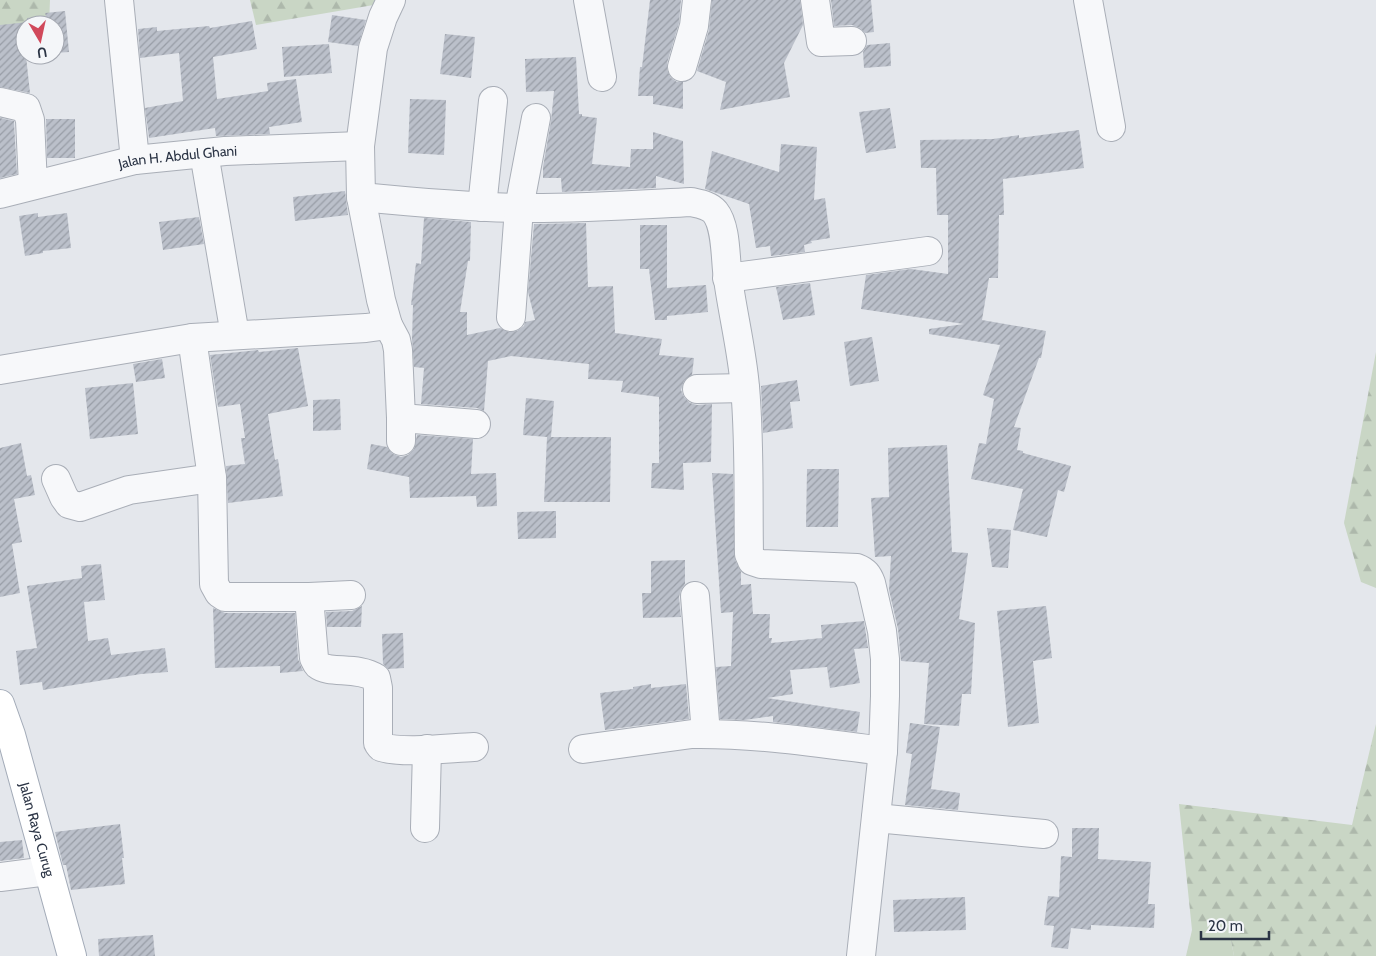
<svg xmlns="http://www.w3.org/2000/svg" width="1376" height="956" viewBox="0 0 1376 956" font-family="Cabin,sans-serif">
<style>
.green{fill:#c9d6c5}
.forest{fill:url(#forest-firs)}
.building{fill:url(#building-hatch)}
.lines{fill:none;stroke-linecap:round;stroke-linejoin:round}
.minor-casing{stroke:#a9aeb7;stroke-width:30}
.major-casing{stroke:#a3abb8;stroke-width:30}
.minor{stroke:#f7f8fa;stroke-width:28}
.major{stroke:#fff;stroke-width:28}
.labels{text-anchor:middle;stroke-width:4;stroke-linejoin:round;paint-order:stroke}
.street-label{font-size:14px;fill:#2b3445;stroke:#f4f6f9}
</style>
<defs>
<pattern id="forest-firs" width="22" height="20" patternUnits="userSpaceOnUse" patternTransform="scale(1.25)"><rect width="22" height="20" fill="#c9d6c5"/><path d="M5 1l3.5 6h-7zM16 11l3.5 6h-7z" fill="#adb8ab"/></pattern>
<pattern id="building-hatch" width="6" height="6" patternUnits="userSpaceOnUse" patternTransform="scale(1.25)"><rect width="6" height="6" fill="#bbc0ca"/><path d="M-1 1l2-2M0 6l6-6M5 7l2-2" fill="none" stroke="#989da6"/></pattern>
</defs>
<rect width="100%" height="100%" fill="#e4e7ec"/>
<path class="green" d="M1192,930H1229L1234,956H1186Z"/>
<g class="forest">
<path d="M0,0H50L49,25H25L0,35Z"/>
<path d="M250,0H403L256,25Z"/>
<path d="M1376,352V588L1361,582L1344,523Z"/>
<path d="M1376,724V956H1234L1229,930H1192L1179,804L1352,825Z"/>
</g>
<g class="building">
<path d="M650,0H681L679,23L667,63V70L671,78L677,82H683V109L653,104V96H638L640,67H642Z"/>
<path d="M712,0H800L803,25L784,63L790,97L720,110L726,82L697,71L709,30Z"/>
<path d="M831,0H871L874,32L865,33L860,28L852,25L834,26Z"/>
<path d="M65,11L69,52L55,53V25H25V55H40L26,56L30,93L0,87V25L28,22L27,18L46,16L45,13Z"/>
<path d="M332,15L366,20L358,46L328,42Z"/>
<path d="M252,21L257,49L213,57L217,99L268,91L267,83L296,79L302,122L269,127L270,134L216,136L215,128L149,138L145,108L183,101L179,53L140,58L138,29L157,27V31L209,26L210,28Z"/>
<path d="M445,34L475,37L471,78L440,74Z"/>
<path d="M890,43L891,66L864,68L863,52L867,45Z"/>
<path d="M329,44L332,73L284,77L282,47Z"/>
<path d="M576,57L579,114H582V116L597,118L592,164L630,167L631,149H653V132L683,141L684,184L656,176V188L562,192L561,178H543V167L551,121L554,91L526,92L525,59Z"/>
<path d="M410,99L446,100L444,155L408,153Z"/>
<path d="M890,108L896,148L866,153L859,112Z"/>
<path d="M0,118L14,121V123L17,174L0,178Z"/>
<path d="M46,119H75V158H47Z"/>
<path d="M1079,130L1084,168L1003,179L1004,215H999L998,278H989L982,320L1046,331L1041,358H1039L1014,427L1021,428L1017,450L1023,451V453L1071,466L1064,492L1058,490L1047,537L1013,530L1023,489L971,479L979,443L986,444L994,399L983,395L1000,345L929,334V329L964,324L861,309L866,275L911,269L948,274V215H937L936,168H921L920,140L993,139L1019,135V138Z"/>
<path d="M781,144L817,147L814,200L825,198L830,238L811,241L812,243L804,245L805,252L771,256L770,246L756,248L749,204L705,189L712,151L779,172Z"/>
<path d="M345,191L348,215L295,221L293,197Z"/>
<path d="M38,213V217L67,213L71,248L43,251V253L25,256L19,216Z"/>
<path d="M199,217L204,244L163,250L159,222Z"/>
<path d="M424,218L471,222L470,261H468L460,312H467V335L500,328L509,332L517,331L524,326L525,322L535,320L528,292L534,224L586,223L588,287L613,286L615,333L662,339L659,355L694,358L692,375L684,381L681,390L684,397L690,403L697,405L712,404L711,462L683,463L684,490L651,488L652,463H659V397L621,392L623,381L588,379L589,364L511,356L488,361L484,411L477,408L421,404L424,368L414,367L412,339L413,305H411L416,263L421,264Z"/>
<path d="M640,225H667V288L706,285L708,312L667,316V320H655L649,269H640Z"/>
<path d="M810,283L815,315L783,320L776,287Z"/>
<path d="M872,337L879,381L850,386L844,342Z"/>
<path d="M298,348L308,406L268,414L275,460L278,459L283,496L228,503L226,466L245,464L241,438H245L240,404L218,407L210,355L258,350L259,352Z"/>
<path d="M162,359L165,378L136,382L133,364Z"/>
<path d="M797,380L800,401L790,402L793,428L763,433L761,386Z"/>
<path d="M133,383L138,434L90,439L85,388Z"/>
<path d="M526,398L554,401L551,437H611L610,502H544L547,437L523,435Z"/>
<path d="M340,399L341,430L313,431V400Z"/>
<path d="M417,435L473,439L471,474L496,473L497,506L477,507L476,496L410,498L409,477L367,469L371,444L387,447L393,454L401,457L408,455L414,449Z"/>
<path d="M21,443L27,476L31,475L35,495L14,499L22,542L12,544L20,593L0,597V448Z"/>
<path d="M947,445L952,552L968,553L959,619L975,623L971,694H962L959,726L924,724L929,663L901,661L898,629L889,590L891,556L875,557L871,498L889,497L888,448Z"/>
<path d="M807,469H839L838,527H806Z"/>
<path d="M712,473L733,474L735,560L741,572V585L751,584L753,614H770L769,638H772L771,643L822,638L821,625L864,621L868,648L854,649L860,683L830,688L827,667L790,670L793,694L767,698L860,712L857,732L773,722V716L744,720L720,719L716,667L731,666L733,612L721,613Z"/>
<path d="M556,511V538L518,539L517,512Z"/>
<path d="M987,528L1011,530L1008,568L992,567Z"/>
<path d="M685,560V584L681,590L679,597L681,617L643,618L642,593H651V561Z"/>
<path d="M101,564L105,600L84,602L88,641L108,638L111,655L165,648L168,672L141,674L43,690L42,682L20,685L16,651L37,648L27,586L82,578L81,566Z"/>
<path d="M362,606L361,627H327L326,612L352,611Z"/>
<path d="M1046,606L1052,658L1033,661L1039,723L1008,727L997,611Z"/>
<path d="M213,608L225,613H295L298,659L303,671L280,673V666L215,668Z"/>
<path d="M403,633L404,668L388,669L383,664L382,634Z"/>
<path d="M651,684V688L686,684L689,719L605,730L600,693L633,689V687Z"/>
<path d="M910,723L940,727L931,789L960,793L958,810L905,805L912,754L906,753Z"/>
<path d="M120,824L124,858H122L125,884L71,890L66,865H63L55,832Z"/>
<path d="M1072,828H1099L1098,859L1151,862L1148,904H1155L1154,928L1091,925V930L1071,928L1068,949L1051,947L1054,926L1044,925L1048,896L1059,897L1061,856L1072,857Z"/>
<path d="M22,840L24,858L0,861V842Z"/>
<path d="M965,897L966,930L894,932L893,900Z"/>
<path d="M153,935L155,956H99L98,939Z"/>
</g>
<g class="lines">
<defs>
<g id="minor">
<path d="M119,0L135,160"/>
<path d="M588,0L602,77"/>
<path d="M815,0L821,42L852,41"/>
<path d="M1088,0L1111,127"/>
<path d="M682,67L694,26L697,0"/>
<path d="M0,102L26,108L30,120L33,185"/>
<path d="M204,153L235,335"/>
<path id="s1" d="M0,194L135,160L225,151L360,146"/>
<path d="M361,197C413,202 465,207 516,208C575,209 633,205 691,202C700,204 709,205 715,212C727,227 725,260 728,279C733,315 742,351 745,387C750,443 748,499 749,554L752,561L761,564L857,568C865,571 868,575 871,583L882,631L885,659V696L883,751L861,956"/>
<path d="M482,207L493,101"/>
<path d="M727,278L928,251"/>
<path d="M511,317L519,208L536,118"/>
<path d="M388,325L396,340L398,350L401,418V441"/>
<path d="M192,338L212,478L214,584L219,593L225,597H309L351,595"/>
<path d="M0,370L192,338L366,328L388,325L381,300L361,197L360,146L373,48L383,17L391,0"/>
<path d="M697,389L745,388"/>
<path d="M401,418L476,424"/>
<path d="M56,479L64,497L69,504L80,507L129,490L212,478"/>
<path d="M695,596L706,734"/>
<path d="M309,597L314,658C315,660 316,663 318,665C329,674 358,666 376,678L378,688V743L381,747C404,754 449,748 474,747"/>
<path d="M583,749L692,734C756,733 820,743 883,751"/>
<path d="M876,818L1044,834"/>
<path d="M425,828L427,749"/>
<path d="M0,877L48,871"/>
</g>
<g id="major">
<path id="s2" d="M0,704L11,735L72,956"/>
</g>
</defs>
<use href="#minor" class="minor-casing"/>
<use href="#major" class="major-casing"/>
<use href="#minor" class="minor"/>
<use href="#major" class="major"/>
</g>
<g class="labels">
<g class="street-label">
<text dy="5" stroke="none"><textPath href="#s1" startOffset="182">Jalan H. Abdul Ghani</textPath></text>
<text dy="5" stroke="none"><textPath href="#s2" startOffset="131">Jalan Raya Curug</textPath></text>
</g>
</g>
<g transform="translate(40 40) rotate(171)"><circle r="24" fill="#f4f6f9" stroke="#a4a8b1"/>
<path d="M0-4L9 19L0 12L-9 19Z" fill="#d1495b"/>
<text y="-8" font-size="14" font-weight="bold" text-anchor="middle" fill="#2b3445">U</text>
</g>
<path d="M1201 931v8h68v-8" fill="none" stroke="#2b3445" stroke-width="2.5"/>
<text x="1208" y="931" font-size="15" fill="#2b3445" stroke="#f4f6f9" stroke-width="4" paint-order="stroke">20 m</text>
</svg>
